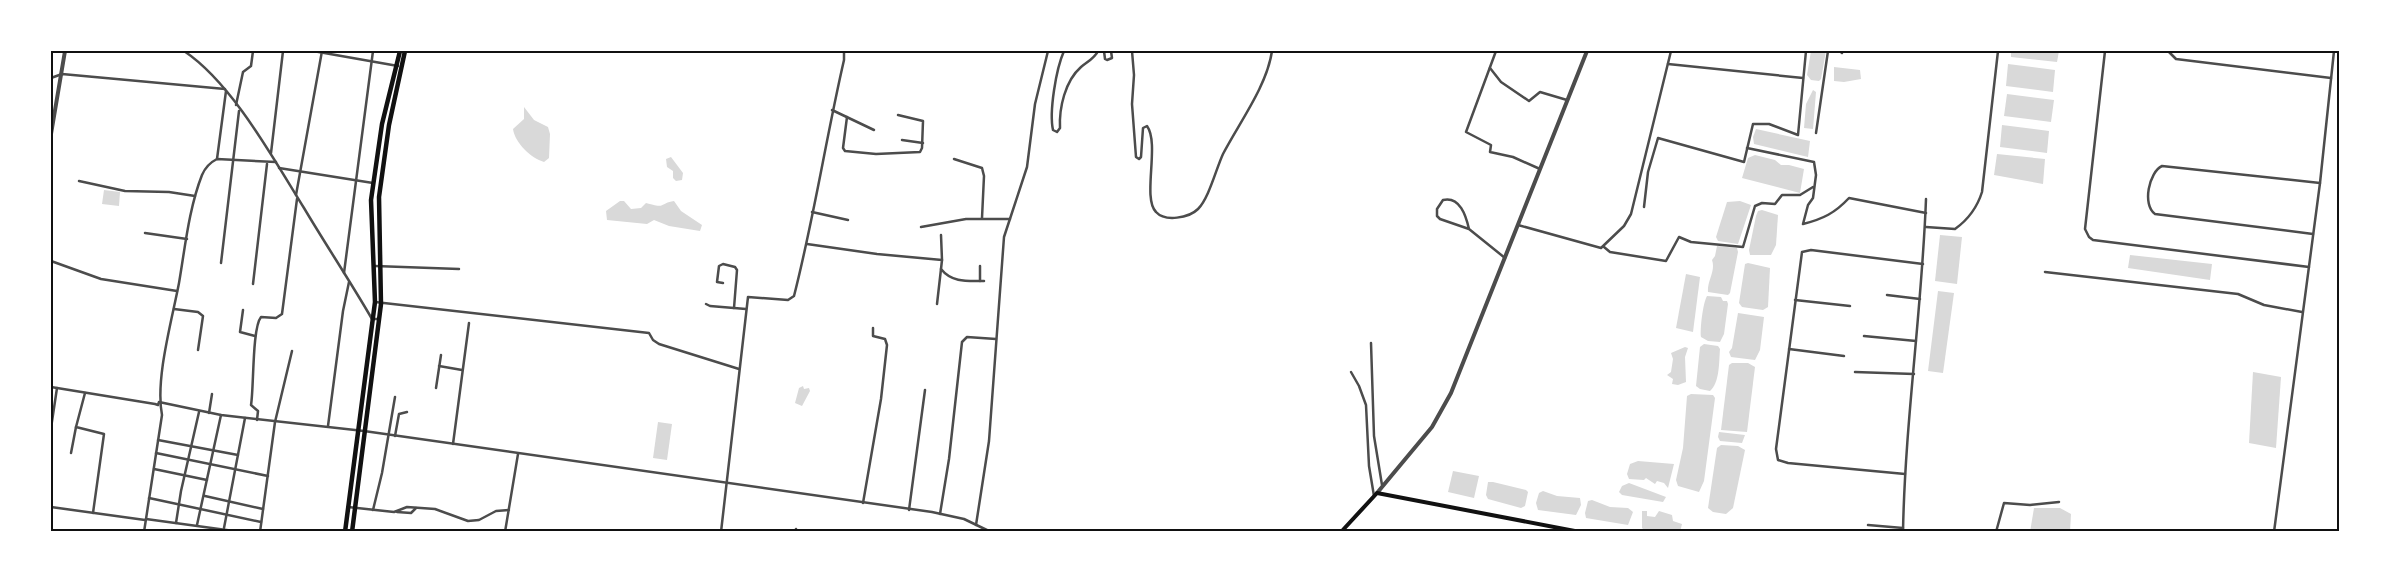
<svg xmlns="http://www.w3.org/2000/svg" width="2390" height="583" viewBox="0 0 2390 583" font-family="Ubuntu,sans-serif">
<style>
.water{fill:#d9d9d9}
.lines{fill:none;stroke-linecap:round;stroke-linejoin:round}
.minor{stroke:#4c4c4c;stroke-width:2.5}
.tertiary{stroke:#4c4c4c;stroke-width:4}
.secondary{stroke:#111;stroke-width:4}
.primary{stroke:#111;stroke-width:4.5}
.neatline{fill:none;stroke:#111;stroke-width:2}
</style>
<rect width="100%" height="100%" fill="#fff"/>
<g class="water">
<path d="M1811,51H1826L1821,79L1819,81L1811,80L1807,75Z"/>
<path d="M2011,51H2059L2057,62L2011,57Z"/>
<path d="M2008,64L2055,70L2053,92L2006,86Z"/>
<path d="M1834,67L1860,70L1861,79L1844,82L1834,81Z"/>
<path d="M1813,90L1816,92L1813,129L1804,128L1806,104Z"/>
<path d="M2007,94L2054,100L2051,122L2004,116Z"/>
<path d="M524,107L534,120L548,127L550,134L549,158L544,162C531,158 515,143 513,129L524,119Z"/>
<path d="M2002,125L2049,131L2047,153L2000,147Z"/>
<path d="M1756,129L1810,141L1808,157L1754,144L1753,137Z"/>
<path d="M1997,154L2045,159L2043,184L1994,175Z"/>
<path d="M1755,155L1775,160L1781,165H1789L1804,169L1800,193L1742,178L1748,158Z"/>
<path d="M671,157L683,173L682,180L676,181L673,178V171L667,167L666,159Z"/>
<path d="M104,190L120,192L119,206L102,204Z"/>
<path d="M620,201H624L631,209L641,208L646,203C668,209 657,204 674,201L681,211L702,225L700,231L669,226L654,220L647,224L607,220L606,211Z"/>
<path d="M1740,201L1751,205L1738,244L1718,241L1716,237L1727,202Z"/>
<path d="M1762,210L1778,215L1776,245L1771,255H1750L1749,250L1756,216L1758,211Z"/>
<path d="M1940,235L1962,237L1957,284L1935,281Z"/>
<path d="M1717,246L1737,248L1738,252L1730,293L1728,295L1708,292C1707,281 1716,271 1712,260L1715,256Z"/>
<path d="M2130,255L2212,264L2210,280L2128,268Z"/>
<path d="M1748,263L1770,268L1768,307L1763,310L1742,307L1739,303L1745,264Z"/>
<path d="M1686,274L1700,277L1693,332L1676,328Z"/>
<path d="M1938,291L1954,293L1943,373L1928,371Z"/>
<path d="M1707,296L1721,297L1723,301H1727L1728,304L1724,334L1720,342L1708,341L1701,337C1700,328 1703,303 1707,296Z"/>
<path d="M1738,313L1764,317L1760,350L1755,360L1731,357L1729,352L1732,348Z"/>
<path d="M1704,344L1718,346L1720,349C1719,360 1720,383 1710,391L1700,389L1696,386L1700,347Z"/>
<path d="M1685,347L1688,348L1685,357L1686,382L1678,385L1672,384L1673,379L1667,375L1671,372L1673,359L1671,353Z"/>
<path d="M1732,363H1748L1755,367L1747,432L1721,430L1729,365Z"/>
<path d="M2253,372L2281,377L2276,448L2249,443Z"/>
<path d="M803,386L804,389L809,388L810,391L802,406L795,403L799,388Z"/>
<path d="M1691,394L1713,395L1715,398L1704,481L1699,492L1678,486L1676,480L1683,448L1687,396Z"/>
<path d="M658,422L672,424L667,460L653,458Z"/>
<path d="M1719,432L1745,435L1742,443L1720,441L1718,437Z"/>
<path d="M1721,445L1738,446L1745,450L1733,508L1726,514L1713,512L1708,508L1717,448Z"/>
<path d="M1638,461L1674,464L1668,488L1664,483L1657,481L1655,484L1646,478L1644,480L1629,479L1627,474L1630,464Z"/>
<path d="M1453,471L1479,476L1474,498L1448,492Z"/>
<path d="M1488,482H1493L1526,490L1528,492L1525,506L1521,508L1488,499L1486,495Z"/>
<path d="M1629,483L1666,497L1663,502L1622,495L1619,492L1622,486Z"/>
<path d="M1543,491L1557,496L1580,498L1581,505L1576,515L1538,510L1536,503L1539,493Z"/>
<path d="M1592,500L1610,507L1628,508L1633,512L1628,525L1586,518L1585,513L1588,501Z"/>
<path d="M2034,508H2060L2071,514L2070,532H2030Z"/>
<path d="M1642,511H1647V516L1655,517L1659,511L1672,515L1673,521L1682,524L1680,532L1645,531L1642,528Z"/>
</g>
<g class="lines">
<g class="minor">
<path d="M184,51C232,83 273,158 304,208C326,245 350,281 372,319H379"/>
<path d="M313,51L398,66"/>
<path d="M1064,51C1056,69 1049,112 1053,130L1057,132L1060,128C1059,108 1065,81 1081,67C1087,62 1095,58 1098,51"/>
<path d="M1104,51L1105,59L1107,60L1112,58L1111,51"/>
<path d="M1132,51L1134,75L1132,104L1136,157L1139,159L1141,157L1143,128L1147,126C1160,144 1142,198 1156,212C1165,222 1189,218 1198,209C1209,198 1216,169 1223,154C1239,123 1267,86 1272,51"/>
<path d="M1496,51L1466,132L1491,145L1490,152L1513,157L1540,169"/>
<path d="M1840,51L1842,53"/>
<path d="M2105,51L2085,229L2089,237L2093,240L2309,267"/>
<path d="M2168,51L2176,59L2331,78"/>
<path d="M1668,64L1803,78"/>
<path d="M1490,68L1501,82L1529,101L1540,92L1567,100"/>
<path d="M51,78L62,74L225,89"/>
<path d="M236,105L243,72L251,66L253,51"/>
<path d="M832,110L874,130"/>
<path d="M847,117L843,148L845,151L876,154L920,152L922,148L923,121L898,115"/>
<path d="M1816,133L1828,51"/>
<path d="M902,140L923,143"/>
<path d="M1747,148L1814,162L1816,175L1813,198L1808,205L1803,224C1823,219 1835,213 1849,198L1926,213"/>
<path d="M271,153L283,51"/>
<path d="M217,159L226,91"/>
<path d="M954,159L982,168L984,176L982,218"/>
<path d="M279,168L373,183"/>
<path d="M79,181L125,191L169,192L195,196"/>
<path d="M296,195L322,51"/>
<path d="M1644,207L1648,172L1658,138L1744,162L1753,124H1769L1798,135L1806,51"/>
<path d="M812,212L848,220"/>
<path d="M1518,225L1601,248L1624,226L1631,214L1671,51"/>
<path d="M921,227L966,219H1010"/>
<path d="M1926,227L1955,229C1969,219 1977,208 1982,192L1998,51"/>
<path d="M1469,229C1466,216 1460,196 1443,200L1437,209V216L1440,219L1469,229L1505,258"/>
<path d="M145,233L187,239"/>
<path d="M2313,234L2155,214C2142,205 2149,172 2162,166L2320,183"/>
<path d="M941,235L942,260"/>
<path d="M807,244L877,254L942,260L941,269C952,283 968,281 984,281"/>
<path d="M1604,247L1610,252L1666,261L1679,237L1691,242L1743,247L1755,206L1762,203L1775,204L1782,195H1800L1813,187"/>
<path d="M51,261L101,279L177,291"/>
<path d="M221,263L239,111"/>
<path d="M375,266L459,269"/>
<path d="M2045,272L2238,294L2264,305L2302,312"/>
<path d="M344,273L373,51"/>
<path d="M980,281V266"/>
<path d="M723,283L717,282L719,266L723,264L735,267L737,270L734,308"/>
<path d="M253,284L267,164"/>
<path d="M1887,295L1920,299"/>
<path d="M1795,300L1850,306"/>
<path d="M375,302L649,333L653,340L659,344L739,369"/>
<path d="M706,304L710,306L746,309"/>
<path d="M937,304L941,269"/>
<path d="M174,309L198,312L203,316L198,350"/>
<path d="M243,310L240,332L255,336"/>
<path d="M1864,336L1916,341"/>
<path d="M1371,343L1374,436L1382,485"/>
<path d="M1789,349L1844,356"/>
<path d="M439,366L462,370"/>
<path d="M1351,372L1359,386L1366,405L1369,466L1374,496"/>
<path d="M1855,372L1914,374"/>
<path d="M51,387L155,404L158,405L159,402L221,415L364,431L932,512L964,519L991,532"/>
<path d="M436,388L441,355"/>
<path d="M85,393L76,427L104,434L93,513"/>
<path d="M209,413L212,394"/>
<path d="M257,420L258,411L251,405C254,388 252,328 261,317L276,318L282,314L297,199"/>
<path d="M328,426L343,311L349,282"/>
<path d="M51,428L57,388"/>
<path d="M395,436L399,414L407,412"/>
<path d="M158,440L238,455"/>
<path d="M453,444L469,323"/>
<path d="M71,453L76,427"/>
<path d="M156,453L268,476"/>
<path d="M154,469L207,480"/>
<path d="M1905,474L1788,463L1778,460L1776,449L1802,252L1811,250L1923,264"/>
<path d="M205,496L263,509"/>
<path d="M149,498L261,522"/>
<path d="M863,503L881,399L887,345L885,339L873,336V328"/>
<path d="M51,507L145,520"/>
<path d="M348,507L394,512L407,507L435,509L468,521L479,520L496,511L509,510"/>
<path d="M373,510L382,473L395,397"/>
<path d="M909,510L925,390"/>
<path d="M397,512L411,513L416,508"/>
<path d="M940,514L949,459L962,342L967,337L996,339"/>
<path d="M146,519L241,532"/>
<path d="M176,523L181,491L199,412"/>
<path d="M197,525L221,415"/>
<path d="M976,525L989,441L1004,237L1027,167L1035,104L1048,51"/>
<path d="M1868,525L1903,528"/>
<path d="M224,528L245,418"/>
<path d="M51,530L72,532"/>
<path d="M144,532L162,415C155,379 172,320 179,283C185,248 189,208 202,175C205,168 211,162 217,159L276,162"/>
<path d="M260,532L275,422L292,351"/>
<path d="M505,532L518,454"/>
<path d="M721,532L748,297L788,300L794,296C814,218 826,138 844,60V51"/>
<path d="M795,532L796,529"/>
<path d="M1903,532C1905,421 1922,310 1926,199"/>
<path d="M1996,532L2004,503L2030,505L2059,502"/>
<path d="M2274,532L2320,183L2334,51"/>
</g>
<g class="tertiary">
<path d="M51,134L65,51"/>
<path d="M1377,493L1432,427L1451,393L1587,51"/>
</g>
<path class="secondary" d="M1341,532L1377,493L1580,532"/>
<g class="primary">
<path d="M345,532L375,302L371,200L382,124L400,51"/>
<path d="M352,532L381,304L379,197L389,125L405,51"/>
</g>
</g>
<rect width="2390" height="583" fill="none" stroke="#ffffff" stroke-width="105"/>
<rect x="52" y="52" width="2286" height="478" class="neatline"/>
</svg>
